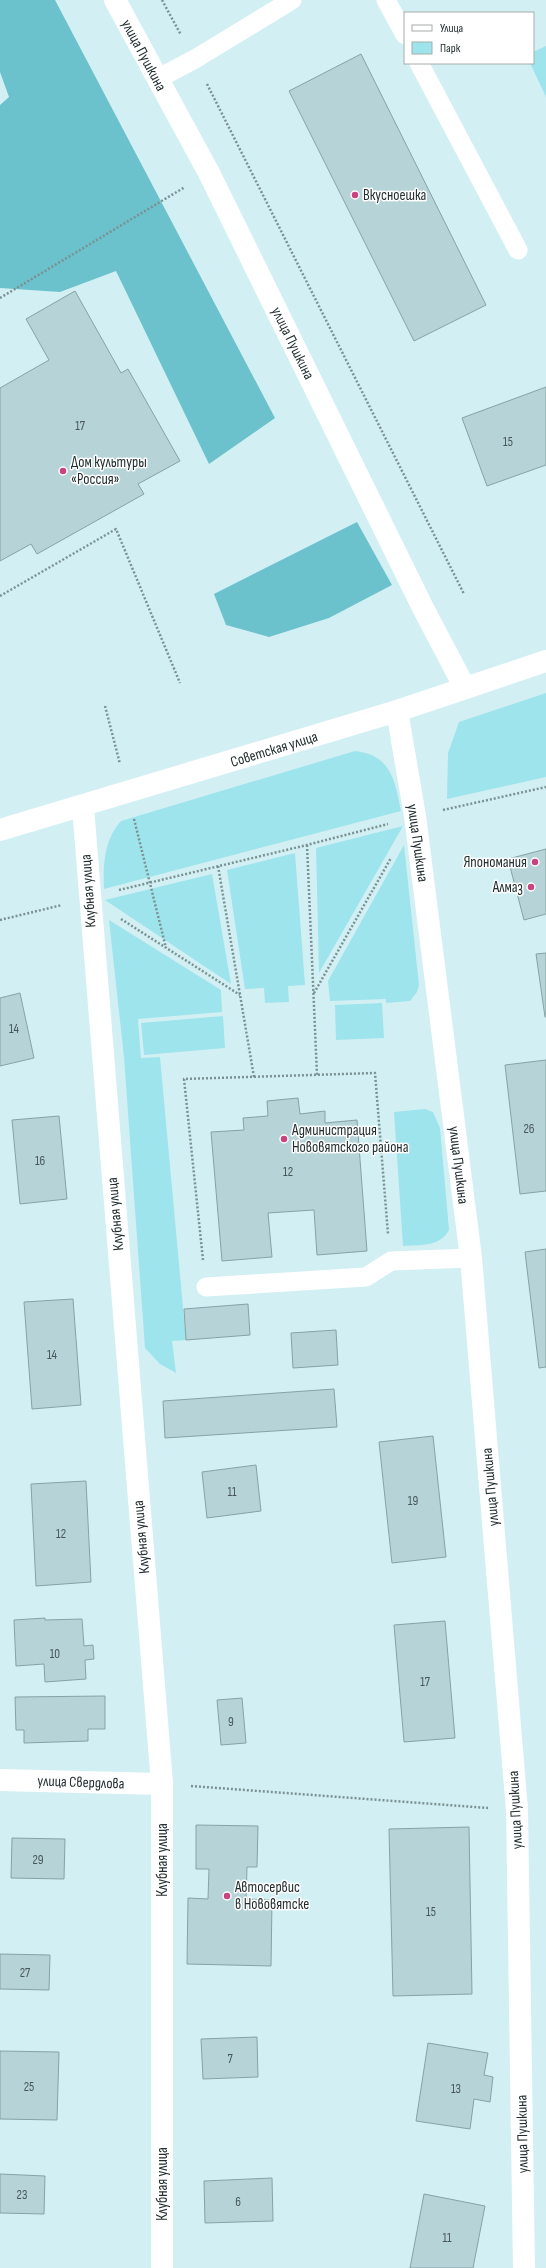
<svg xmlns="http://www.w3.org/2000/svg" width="546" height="2268" viewBox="0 0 546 2268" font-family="'Sofia Sans Condensed',sans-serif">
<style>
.green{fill:#9ee4ec}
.forest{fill:#6bc2cc}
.building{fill:#b6d3d7;stroke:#86a2a5}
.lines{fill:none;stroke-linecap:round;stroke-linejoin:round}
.path{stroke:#7b9092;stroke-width:2.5;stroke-dasharray:2 2;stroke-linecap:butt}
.lane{stroke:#fff;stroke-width:19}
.street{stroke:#fff;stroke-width:22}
.primary{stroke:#fff;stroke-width:22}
.poi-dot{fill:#ca4381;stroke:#fff;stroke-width:1.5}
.labels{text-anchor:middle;stroke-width:3;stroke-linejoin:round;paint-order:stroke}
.number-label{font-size:13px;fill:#475759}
.street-label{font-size:15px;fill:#222e2f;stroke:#fff}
.poi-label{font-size:15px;fill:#222e2f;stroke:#fff;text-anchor:start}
</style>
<rect width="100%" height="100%" fill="#d2f0f3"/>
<g class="green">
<path d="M546,46V97L530,63H533V52Z"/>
<path d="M546,693V777L447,799L448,753L459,722Z"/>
<path d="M355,751C391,755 395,780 401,811L104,889C103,864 104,840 121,821Z"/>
<path d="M403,826L319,973L316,848Z"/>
<path d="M404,845L419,985L417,992L410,1001L386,1003V999L330,1001L328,981Z"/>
<path d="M295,853L305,985L288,986L289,1002L265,1003L264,988L245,989L227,870Z"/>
<path d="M212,874L231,984L105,900Z"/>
<path d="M109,920L221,990L222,1012L138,1019L141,1058L160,1057L186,1340L172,1341L176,1373L160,1364L145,1348L124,1057Z"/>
<path d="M382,1003L384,1038L336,1040L335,1005Z"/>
<path d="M223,1016L225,1048L144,1055L141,1023Z"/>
<path d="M425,1109L433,1112L440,1128L449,1230C440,1247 420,1245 403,1246L394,1112Z"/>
</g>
<g class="forest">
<path d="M0,0H55L275,418L209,464L116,271L60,292L0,288V105L9,97L0,72Z"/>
<path d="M357,522L392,585L329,618L269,637L226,625L214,594Z"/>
</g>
<g class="building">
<path d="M361,54L486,305L414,341L289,91Z"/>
<path d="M75,291L121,373L128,369L180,461L138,484L144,494L37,554L31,544L0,561V388L49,360L26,319Z"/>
<path d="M546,387V465L487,486L462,418Z"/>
<path d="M546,849V914L524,920L508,859Z"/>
<path d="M546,953V1017H545L536,954Z"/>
<path d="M20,993L34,1058L0,1066V998Z"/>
<path d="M546,1060V1191L520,1194L505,1065Z"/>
<path d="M298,1098L300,1114L325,1111V1123L357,1120L367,1251L317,1255L314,1210L268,1213L272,1257L222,1261L211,1132L244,1130L243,1118L268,1116L267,1101Z"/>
<path d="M59,1116L67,1199L20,1204L12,1120Z"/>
<path d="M546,1249V1367L539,1368L525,1252Z"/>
<path d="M73,1299L81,1405L32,1409L24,1302Z"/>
<path d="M248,1304L250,1335L186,1340L184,1309Z"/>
<path d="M336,1330L338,1365L293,1368L291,1333Z"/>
<path d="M334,1389L337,1427L165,1438L163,1401Z"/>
<path d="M433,1436L446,1557L392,1563L379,1442Z"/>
<path d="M256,1465L261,1511L207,1518L202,1472Z"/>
<path d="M86,1481L91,1582L36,1586L31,1484Z"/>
<path d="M45,1618V1620L82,1619L84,1646L93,1645L94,1659L85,1660L86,1679L45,1682L44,1664L16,1666L14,1620Z"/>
<path d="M445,1621L455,1738L404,1742L394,1625Z"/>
<path d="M105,1696V1729H88V1741L24,1743V1730H16L15,1697Z"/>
<path d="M242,1698L246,1743L221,1745L217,1700Z"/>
<path d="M196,1825L258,1826L257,1867H247L246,1899L272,1900L271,1966L187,1964L188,1898L208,1899L209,1869H196Z"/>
<path d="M469,1827L472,1994L393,1996L389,1829Z"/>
<path d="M12,1838L65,1839L64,1879L11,1878Z"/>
<path d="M0,1954L50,1955L49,1990L0,1989Z"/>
<path d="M257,2037L258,2077L203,2079L201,2039Z"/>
<path d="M428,2043L488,2053L484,2075L493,2077L490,2102L474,2099L470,2129L416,2121Z"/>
<path d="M0,2051L59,2052L57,2120L0,2119Z"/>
<path d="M0,2174L45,2176L44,2214L0,2213Z"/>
<path d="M272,2178L273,2221L205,2223L204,2181Z"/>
<path d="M424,2194L485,2206L473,2268H410Z"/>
</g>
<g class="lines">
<g class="path">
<path d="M162,0L181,35"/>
<path d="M207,84L464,594"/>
<path d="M0,298L185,187"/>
<path d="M0,596L116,529L180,683"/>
<path d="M105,706L120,764"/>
<path d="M443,810L546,787"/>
<path d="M134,819L166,948"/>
<path d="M307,845L317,1075"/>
<path d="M218,866L254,1077"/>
<path d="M119,890L307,845L388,824"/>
<path d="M121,919L240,995"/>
<path d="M0,920L62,905"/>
<path d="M314,993L391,858"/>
<path d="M203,1260L184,1079L375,1073L388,1234"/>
<path d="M191,1786L488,1808"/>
</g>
<g class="lane">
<path d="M386,0L405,35"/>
<path d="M419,63L518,250"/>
<path d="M157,79L195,59L292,0"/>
<path d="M206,1287L366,1277L391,1261L471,1258"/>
</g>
<g class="street">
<path d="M115,0L209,173L423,608L465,688"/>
<path d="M397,711L415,816L471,1258L517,1810L524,2268"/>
<path d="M83,807L162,1784V2268"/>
<path d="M0,1780L162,1784"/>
</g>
<path class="primary" d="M0,830L397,711L546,661"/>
</g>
<g class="poi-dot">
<circle cx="355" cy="195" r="4"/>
<circle cx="63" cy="471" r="4"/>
<circle cx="535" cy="862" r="4"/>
<circle cx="531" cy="887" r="4"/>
<circle cx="284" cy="1139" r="4"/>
<circle cx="227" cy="1896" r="4"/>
</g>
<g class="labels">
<g class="number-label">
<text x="80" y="430">17</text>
<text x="508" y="446">15</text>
<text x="14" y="1033">14</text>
<text x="529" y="1133">26</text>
<text x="40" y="1165">16</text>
<text x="288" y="1176">12</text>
<text x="52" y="1359">14</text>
<text x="232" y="1496">11</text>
<text x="413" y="1505">19</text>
<text x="61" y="1538">12</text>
<text x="55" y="1658">10</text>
<text x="425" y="1686">17</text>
<text x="231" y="1726">9</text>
<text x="38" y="1864">29</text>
<text x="431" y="1916">15</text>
<text x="25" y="1977">27</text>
<text x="230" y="2063">7</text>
<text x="29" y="2091">25</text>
<text x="456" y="2093">13</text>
<text x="22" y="2199">23</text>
<text x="238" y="2206">6</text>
<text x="447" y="2242">11</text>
</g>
<g class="street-label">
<text transform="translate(144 55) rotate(62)" y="5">улица Пушкина</text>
<text transform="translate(293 343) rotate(64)" y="5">улица Пушкина</text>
<text transform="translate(274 749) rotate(-17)" y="5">Советская улица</text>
<text transform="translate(418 843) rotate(82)" y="5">улица Пушкина</text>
<text transform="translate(88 891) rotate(-94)" y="5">Клубная улица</text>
<text transform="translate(459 1165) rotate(83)" y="5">улица Пушкина</text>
<text transform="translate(115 1214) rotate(-95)" y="5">Клубная улица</text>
<text transform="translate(490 1487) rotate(-95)" y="5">улица Пушкина</text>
<text transform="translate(141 1537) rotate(-95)" y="5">Клубная улица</text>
<text transform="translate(81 1782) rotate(2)" y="5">улица Свердлова</text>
<text transform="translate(515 1810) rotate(-93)" y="5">улица Пушкина</text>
<text transform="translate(162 1860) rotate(-90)" y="5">Клубная улица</text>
<text transform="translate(522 2134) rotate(-91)" y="5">улица Пушкина</text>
<text transform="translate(162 2184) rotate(-90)" y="5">Клубная улица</text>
</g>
<g class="poi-label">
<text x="363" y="200">Вкусноешка</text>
<text x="71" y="467">Дом культуры<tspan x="71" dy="17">«Россия»</tspan></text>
<text x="527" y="867" text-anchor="end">Япономания</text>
<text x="523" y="892" text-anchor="end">Алмаз</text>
<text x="292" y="1135">Администрация<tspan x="292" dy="17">Нововятского района</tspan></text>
<text x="235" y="1892">Автосервис<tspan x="235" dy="17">в Нововятске</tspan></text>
</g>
</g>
<rect x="404" y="12" width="130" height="52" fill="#ffffff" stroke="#a7abac"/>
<rect x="412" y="25" width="20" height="6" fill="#ffffff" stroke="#a7abac"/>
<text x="440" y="32" font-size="12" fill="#222e2f">Улица</text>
<rect x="412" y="42" width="20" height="12" fill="#9ee4ec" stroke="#a7abac"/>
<text x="440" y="52" font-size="12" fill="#222e2f">Парк</text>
</svg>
